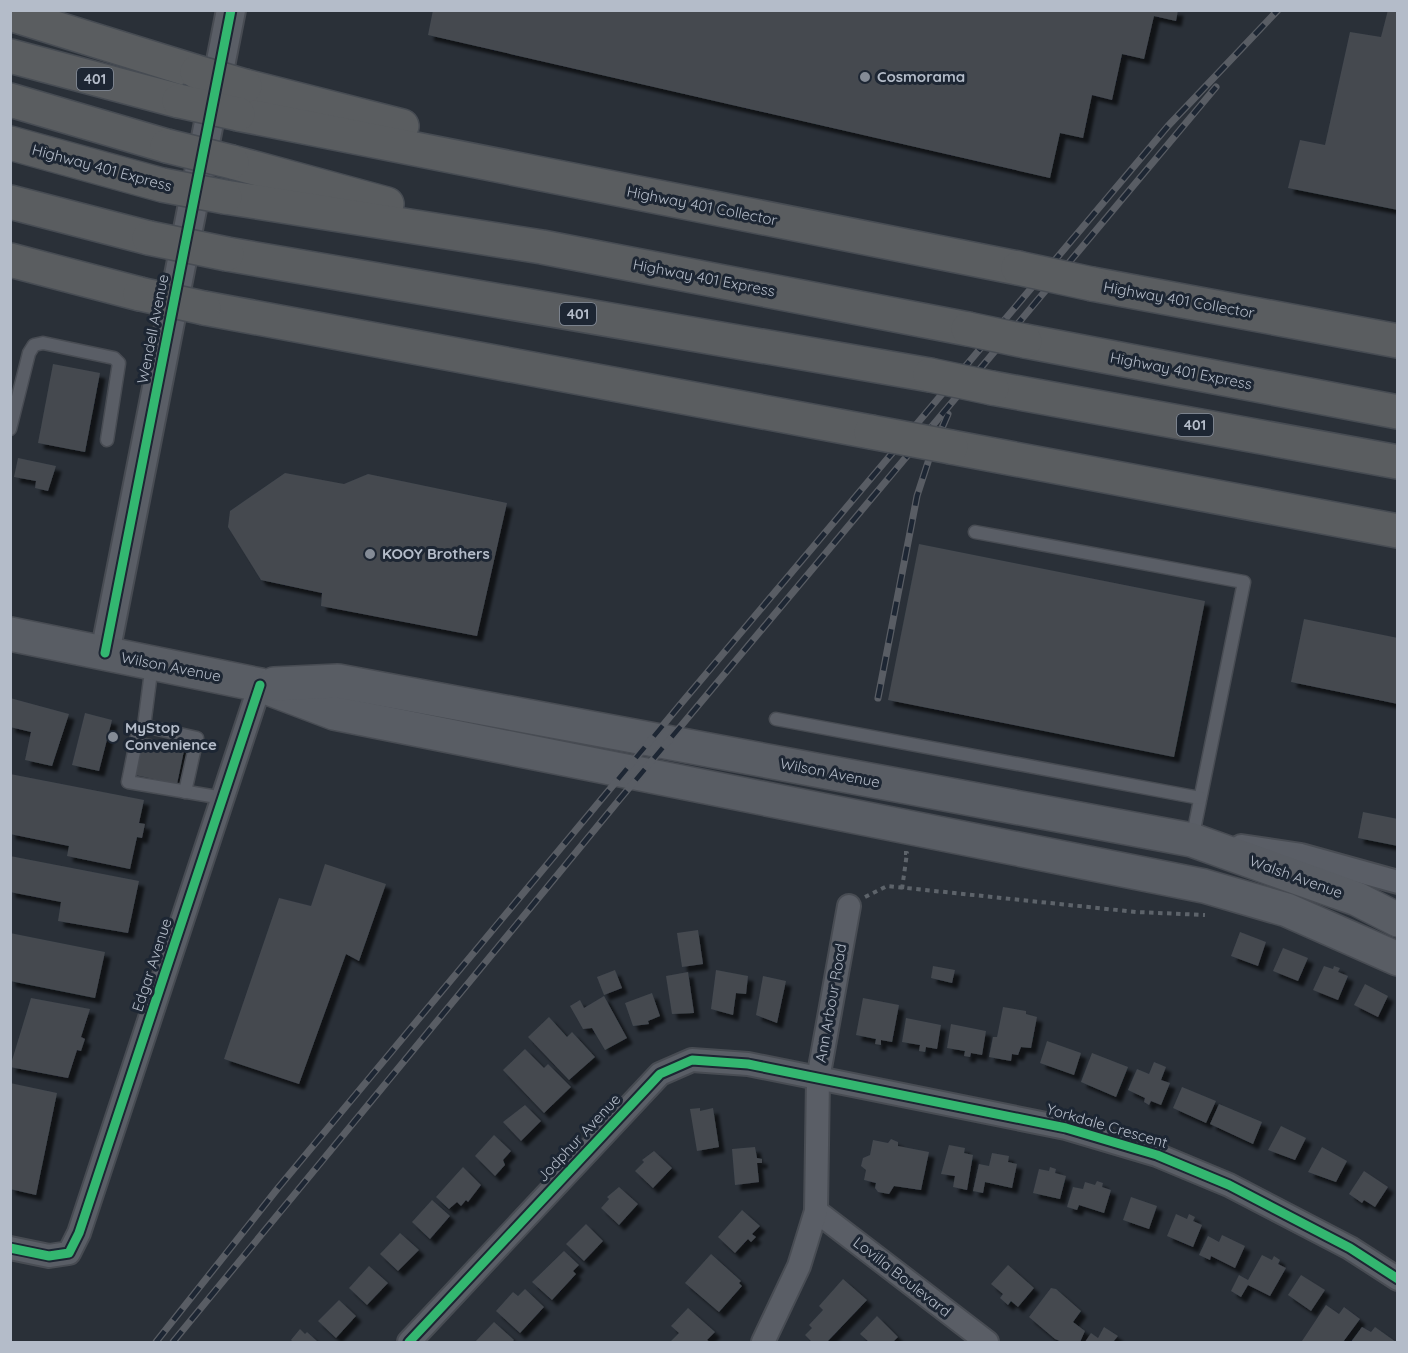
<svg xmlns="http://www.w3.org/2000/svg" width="1408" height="1353" viewBox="0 0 1408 1353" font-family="Quicksand,sans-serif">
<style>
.building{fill:#444950;filter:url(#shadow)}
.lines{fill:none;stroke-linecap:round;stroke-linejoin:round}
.service-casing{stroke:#484c53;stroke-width:15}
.minor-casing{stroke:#484c53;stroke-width:26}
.tertiary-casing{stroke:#484c53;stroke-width:32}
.secondary-casing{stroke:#484c53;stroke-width:36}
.motorway-casing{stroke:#474c53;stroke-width:36}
.path{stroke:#5d636a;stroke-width:4;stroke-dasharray:4.5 4.5;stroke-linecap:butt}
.service{stroke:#5a5e66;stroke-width:12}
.minor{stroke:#5a5e66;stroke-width:22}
.tertiary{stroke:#5a5e66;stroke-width:28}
.secondary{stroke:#595d64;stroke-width:33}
.motorway{stroke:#5a5d60;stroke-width:33}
.rail-casing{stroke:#595d64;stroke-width:7}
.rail{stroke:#1d2633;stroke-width:4.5;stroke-dasharray:14;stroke-linecap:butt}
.motorway-bridge-casing{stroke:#474c53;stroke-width:36;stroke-linecap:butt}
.motorway-bridge{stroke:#5a5d60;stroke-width:33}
.cycleway-casing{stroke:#1d2633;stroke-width:13}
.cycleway{stroke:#33b770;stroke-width:9}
.poi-dot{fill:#848b96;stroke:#1d2633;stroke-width:2}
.labels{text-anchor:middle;stroke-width:6;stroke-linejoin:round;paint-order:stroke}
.shield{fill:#1d2633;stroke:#878f9c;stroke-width:1.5}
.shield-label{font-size:14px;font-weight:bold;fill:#b4bcc9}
.poi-label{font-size:15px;font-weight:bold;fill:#b4bcc9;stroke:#1d2633;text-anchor:start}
.street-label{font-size:15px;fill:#b4bcc9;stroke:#1d2633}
</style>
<defs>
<filter id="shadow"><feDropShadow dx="5.5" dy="5.5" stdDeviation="1.5" flood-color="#0009"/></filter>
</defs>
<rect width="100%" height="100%" fill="#2a3038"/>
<g class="building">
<path d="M433,10H1178L1176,21L1154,16L1144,59L1122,54L1112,100L1092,95L1083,138L1060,133L1050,178L428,35Z"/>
<path d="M1388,10H1398V210L1288,188L1300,140L1325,145L1350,32L1381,37Z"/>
<path d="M53,364L100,373L85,452L38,443Z"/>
<path d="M18,458L56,466L48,491L35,488L36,481L14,477Z"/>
<path d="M285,473L344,484L368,474L507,503L477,636L321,606L322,593L261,580L228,527L230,511Z"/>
<path d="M919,544L1205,601L1174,757L888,700Z"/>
<path d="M1304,619L1398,638V704L1291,682Z"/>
<path d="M10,698L69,714L52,766L25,760L31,732L10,727Z"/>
<path d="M85,713L112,720L99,771L72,765Z"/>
<path d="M143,737L185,746L177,784L135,775Z"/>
<path d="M10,774L144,800L139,823L145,824L142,838L137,837L130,869L67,856L69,846L10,834Z"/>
<path d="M1363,812L1398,819V846L1358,838Z"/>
<path d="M10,856L139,881L128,933L58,921L61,902L10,892Z"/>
<path d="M325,864L386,884L359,961L346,954L299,1084L224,1059L279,898L311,906Z"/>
<path d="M698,930L703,964L682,967L677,933Z"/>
<path d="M1240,932L1266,942L1258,966L1231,956Z"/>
<path d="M10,933L105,952L95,998L10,981Z"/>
<path d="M1283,948L1308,958L1298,981L1273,971Z"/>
<path d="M933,966L955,970L952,983L931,978Z"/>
<path d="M1324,966L1333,969L1334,966L1340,968L1338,972L1348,976L1338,1000L1313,990Z"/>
<path d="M615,970L622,988L604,995L597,977Z"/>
<path d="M716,970L748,976L746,994L736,993L733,1015L711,1009Z"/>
<path d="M688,972L694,1013L672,1014L666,976Z"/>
<path d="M763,976L786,981L777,1023L756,1015Z"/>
<path d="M1365,984L1388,996L1378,1017L1354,1005Z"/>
<path d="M652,993L660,1016L648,1021L649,1024L633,1026L625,1003Z"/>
<path d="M604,996L627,1038L605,1050L592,1028L583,1029L570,1006L580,1000L584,1008Z"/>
<path d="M31,998L90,1009L81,1037L85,1039L81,1051L77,1050L68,1078L10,1067Z"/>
<path d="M863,998L899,1005L892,1042L881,1040V1045L875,1044L876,1039L856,1035Z"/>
<path d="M1003,1007L1026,1011V1014L1037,1017L1031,1048L1021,1047L1018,1055L1012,1054L1011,1061L989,1057L993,1037H997Z"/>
<path d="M549,1017L567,1037L572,1032L595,1057L569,1080L528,1037Z"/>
<path d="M906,1018L941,1025L937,1049L926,1047L925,1052L919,1051L920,1045L902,1042Z"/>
<path d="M951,1024L986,1031L982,1055L971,1053L970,1057L964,1056L965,1051L947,1048Z"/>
<path d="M1047,1041L1081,1053L1074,1075L1040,1063Z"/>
<path d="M525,1049L544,1068L548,1064L571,1087L544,1113L503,1070Z"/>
<path d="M1092,1053L1128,1067L1116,1097L1081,1082Z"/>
<path d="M1154,1062L1166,1067L1161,1080L1170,1083L1161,1105L1151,1101L1149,1105L1144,1102L1145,1098L1128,1090L1137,1069L1149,1074Z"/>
<path d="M10,1083L57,1093L36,1195L10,1189Z"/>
<path d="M1182,1087L1216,1101L1206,1123L1173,1108Z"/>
<path d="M1219,1104L1262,1122L1253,1144L1210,1124Z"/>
<path d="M525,1105L541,1121L521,1141L503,1122Z"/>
<path d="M700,1108V1111L713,1108L719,1147L697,1151L690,1109Z"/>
<path d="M1281,1126L1306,1138L1295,1160L1268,1150Z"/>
<path d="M494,1135L511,1151L503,1160L505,1165L495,1176L475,1156Z"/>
<path d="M891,1139L898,1142V1146L929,1152L921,1190L894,1186L889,1194L878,1192L875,1188L876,1183L864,1180L866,1170L861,1166L863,1158L870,1155L873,1140L888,1143Z"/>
<path d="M949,1145L965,1148L964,1153L973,1155L967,1190L953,1187L955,1176L941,1174Z"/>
<path d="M755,1147L757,1158L762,1159V1163H757L759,1182L735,1185L732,1149Z"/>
<path d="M1322,1147L1347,1161L1336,1182L1308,1172Z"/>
<path d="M654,1151L672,1168L653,1188L635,1171L644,1162L642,1160Z"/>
<path d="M992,1153L1009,1156L1008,1162L1017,1164L1012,1188L985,1182L983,1193L973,1191L979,1164L989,1166Z"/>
<path d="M463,1167L481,1185L468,1202L466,1200L461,1206L457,1202L449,1209L436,1197Z"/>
<path d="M1050,1167L1056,1169L1055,1173L1066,1176L1060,1199L1033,1193L1039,1169L1049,1171Z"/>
<path d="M1364,1171L1388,1187L1375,1207L1364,1200L1362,1203L1349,1194Z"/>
<path d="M1097,1181L1103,1183L1102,1187L1111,1190L1104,1213L1079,1205L1077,1210L1067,1207L1073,1187L1083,1189L1085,1182L1095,1185Z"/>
<path d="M619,1187L638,1204L619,1225L601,1208L609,1199L607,1197Z"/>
<path d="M1131,1197L1157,1206L1149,1229L1123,1220Z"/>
<path d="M432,1200L450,1216L430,1239L412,1222Z"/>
<path d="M742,1210L760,1226L752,1234L756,1237L751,1242L748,1239L735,1253L718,1237Z"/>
<path d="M1176,1214L1187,1219L1189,1214L1195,1217L1193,1221L1202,1225L1193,1247L1167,1236Z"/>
<path d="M586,1224L603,1241L584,1261L566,1244Z"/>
<path d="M400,1233L419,1250L398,1271L380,1254Z"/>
<path d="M1222,1235L1245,1246L1235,1268L1211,1256L1210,1260L1199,1255L1208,1236L1219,1242Z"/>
<path d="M564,1251L579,1265L573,1271L576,1274L552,1300L532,1282Z"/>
<path d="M711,1254L741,1281L739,1283L742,1286L719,1312L685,1283Z"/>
<path d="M1262,1255L1272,1260L1274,1256L1280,1260L1278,1264L1286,1268L1270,1296L1248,1285L1241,1297L1231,1291L1239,1275L1248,1280Z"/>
<path d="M1008,1265L1034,1288L1018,1307L1011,1301L1008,1305L1000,1298L1003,1294L991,1284Z"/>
<path d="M369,1266L388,1283L367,1305L349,1288Z"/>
<path d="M1301,1275L1325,1290L1311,1311L1288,1295Z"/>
<path d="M843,1279L867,1300L827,1342H812L805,1335L812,1328L809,1325L823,1310L819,1306Z"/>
<path d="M1051,1288L1056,1289L1081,1311L1073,1322L1085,1331L1080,1342H1062L1055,1339L1029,1317Z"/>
<path d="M525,1289L544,1307L520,1333L496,1311L513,1292L518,1296Z"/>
<path d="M339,1300L356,1316L336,1338L318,1321Z"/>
<path d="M1326,1305L1339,1314L1344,1307L1360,1319L1343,1342H1304L1302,1341Z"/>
<path d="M688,1308L715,1332L707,1340L710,1342H670L679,1333L671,1326Z"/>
<path d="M877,1316L898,1337L893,1342H869L860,1334Z"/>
<path d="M494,1322L514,1340L512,1342H475Z"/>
<path d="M1104,1327L1118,1336L1113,1342H1085L1091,1333L1098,1338Z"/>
<path d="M1362,1327L1371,1332L1375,1327L1396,1342H1351Z"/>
<path d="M300,1329L305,1334L307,1332L318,1342H293L291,1340Z"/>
</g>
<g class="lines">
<defs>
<g id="service">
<path d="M10,429L29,353L34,345L43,343L114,358L119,363L107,440"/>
<path d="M975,532L1244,582L1192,840"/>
<path d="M152,664L144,726L138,732L128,782L223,798"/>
<path d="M776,719L1200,798"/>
<path d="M144,726L197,738L185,792"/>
</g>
<g id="minor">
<path d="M1241,846L1301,855L1398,882"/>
<path d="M816,1211L987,1342"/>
<path d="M10,1248L49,1256L69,1253L79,1233L260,685"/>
<path d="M409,1342L660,1074L692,1060L748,1064L1066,1128L1157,1155L1229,1185L1350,1248L1398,1279"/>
<path d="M763,1342L799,1266L816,1211L818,1079L849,906"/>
</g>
<path id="tertiary" d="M105,653L231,10"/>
<g id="secondary">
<path d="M10,634L260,685L334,713L1204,886L1287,910L1398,959"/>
<path d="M274,684L338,681L1192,840L1357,899L1398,920"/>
</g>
<g id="motorway">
<path d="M10,14L197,72"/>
<path d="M10,56L179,101"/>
<path d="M245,86L402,126"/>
<path d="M10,100L167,146"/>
<path d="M238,114L1018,268"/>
<path d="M10,143L162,185"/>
<path d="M232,162L387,204"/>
<path d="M225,197L542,247L968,329"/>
<path d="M10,202L149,238"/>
<path d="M227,254L930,375"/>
<path d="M10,260L140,294"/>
<path d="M1092,284L1398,341"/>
<path d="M204,308L871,432"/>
<path d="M1025,341L1398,412"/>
<path d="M992,388L1398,462"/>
<path d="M951,447L1398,531"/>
</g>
</defs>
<use href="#service" class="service-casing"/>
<use href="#minor" class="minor-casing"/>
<use href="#tertiary" class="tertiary-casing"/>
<use href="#secondary" class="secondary-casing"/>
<use href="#motorway" class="motorway-casing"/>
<g class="path">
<path d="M902,889L907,853H904"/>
<path d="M865,897L887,886L1136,912L1205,915"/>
</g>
<use href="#service" class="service"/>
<use href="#minor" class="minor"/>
<use href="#tertiary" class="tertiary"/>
<use href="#secondary" class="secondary"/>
<use href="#motorway" class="motorway"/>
<defs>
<g id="rail">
<path d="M878,698L917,496L930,456L948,414"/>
<path d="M156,1342L278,1188L679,706L1168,126L1278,10"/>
<path d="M173,1342L619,800L1216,87"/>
</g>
</defs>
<use href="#rail" class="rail-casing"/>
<use href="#rail" class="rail"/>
<defs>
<g id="motorway-bridge">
<path d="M197,72L245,86"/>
<path d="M179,101L238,114"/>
<path d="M167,146L232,162"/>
<path d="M162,185L225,197"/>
<path d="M149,238L227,254"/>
<path d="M1018,268L1092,284"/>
<path d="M140,294L204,308"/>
<path d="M968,329L1025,341"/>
<path d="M930,375L992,388"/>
<path d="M871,432L951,447"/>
</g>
</defs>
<use href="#motorway-bridge" class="motorway-bridge-casing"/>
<use href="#motorway-bridge" class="motorway-bridge"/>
<defs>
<g id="cycleway">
<path d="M105,653L231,10"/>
<path d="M10,1248L49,1256L69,1253L79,1233L260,685"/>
<path d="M409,1342L660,1074L692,1060L748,1064L1066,1128L1157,1155L1229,1185L1350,1248L1398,1279"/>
</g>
</defs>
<use href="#cycleway" class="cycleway-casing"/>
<use href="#cycleway" class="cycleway"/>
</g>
<g class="poi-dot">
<circle cx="865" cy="77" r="6"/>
<circle cx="370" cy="554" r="6"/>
<circle cx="113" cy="737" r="6"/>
</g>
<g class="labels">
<g class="shield">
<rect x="77" y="68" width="36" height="22" rx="4.5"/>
<rect x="560" y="303" width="36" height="22" rx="4.5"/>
<rect x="1177" y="414" width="36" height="22" rx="4.5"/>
</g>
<g class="shield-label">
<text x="95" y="84">401</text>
<text x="578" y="319">401</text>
<text x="1195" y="430">401</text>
</g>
<g class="poi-label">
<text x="877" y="82">Cosmorama</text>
<text x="382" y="559">KOOY Brothers</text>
<text x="125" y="733">MyStop<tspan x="125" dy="17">Convenience</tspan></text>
</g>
<g class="street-label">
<text transform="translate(102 168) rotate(15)" y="5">Highway 401 Express</text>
<text transform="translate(702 206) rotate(11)" y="5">Highway 401 Collector</text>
<text transform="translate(704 278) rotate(11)" y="5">Highway 401 Express</text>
<text transform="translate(1179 300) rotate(10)" y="5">Highway 401 Collector</text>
<text transform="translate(153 329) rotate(-79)" y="5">Wendell Avenue</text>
<text transform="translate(1181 371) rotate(11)" y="5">Highway 401 Express</text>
<text transform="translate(171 667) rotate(11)" y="5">Wilson Avenue</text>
<text transform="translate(830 773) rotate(11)" y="5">Wilson Avenue</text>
<text transform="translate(1296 877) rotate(20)" y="5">Walsh Avenue</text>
<text transform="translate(152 965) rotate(-72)" y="5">Edgar Avenue</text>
<text transform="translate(831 1003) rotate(-80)" y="5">Ann Arbour Road</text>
<text transform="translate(1107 1126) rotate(16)" y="5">Yorkdale Crescent</text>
<text transform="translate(579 1138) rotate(-47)" y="5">Jodphur Avenue</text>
<text transform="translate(902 1277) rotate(38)" y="5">Lovilla Boulevard</text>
</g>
</g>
<rect width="1408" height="1353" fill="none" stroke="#b4bcc9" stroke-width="24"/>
</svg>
